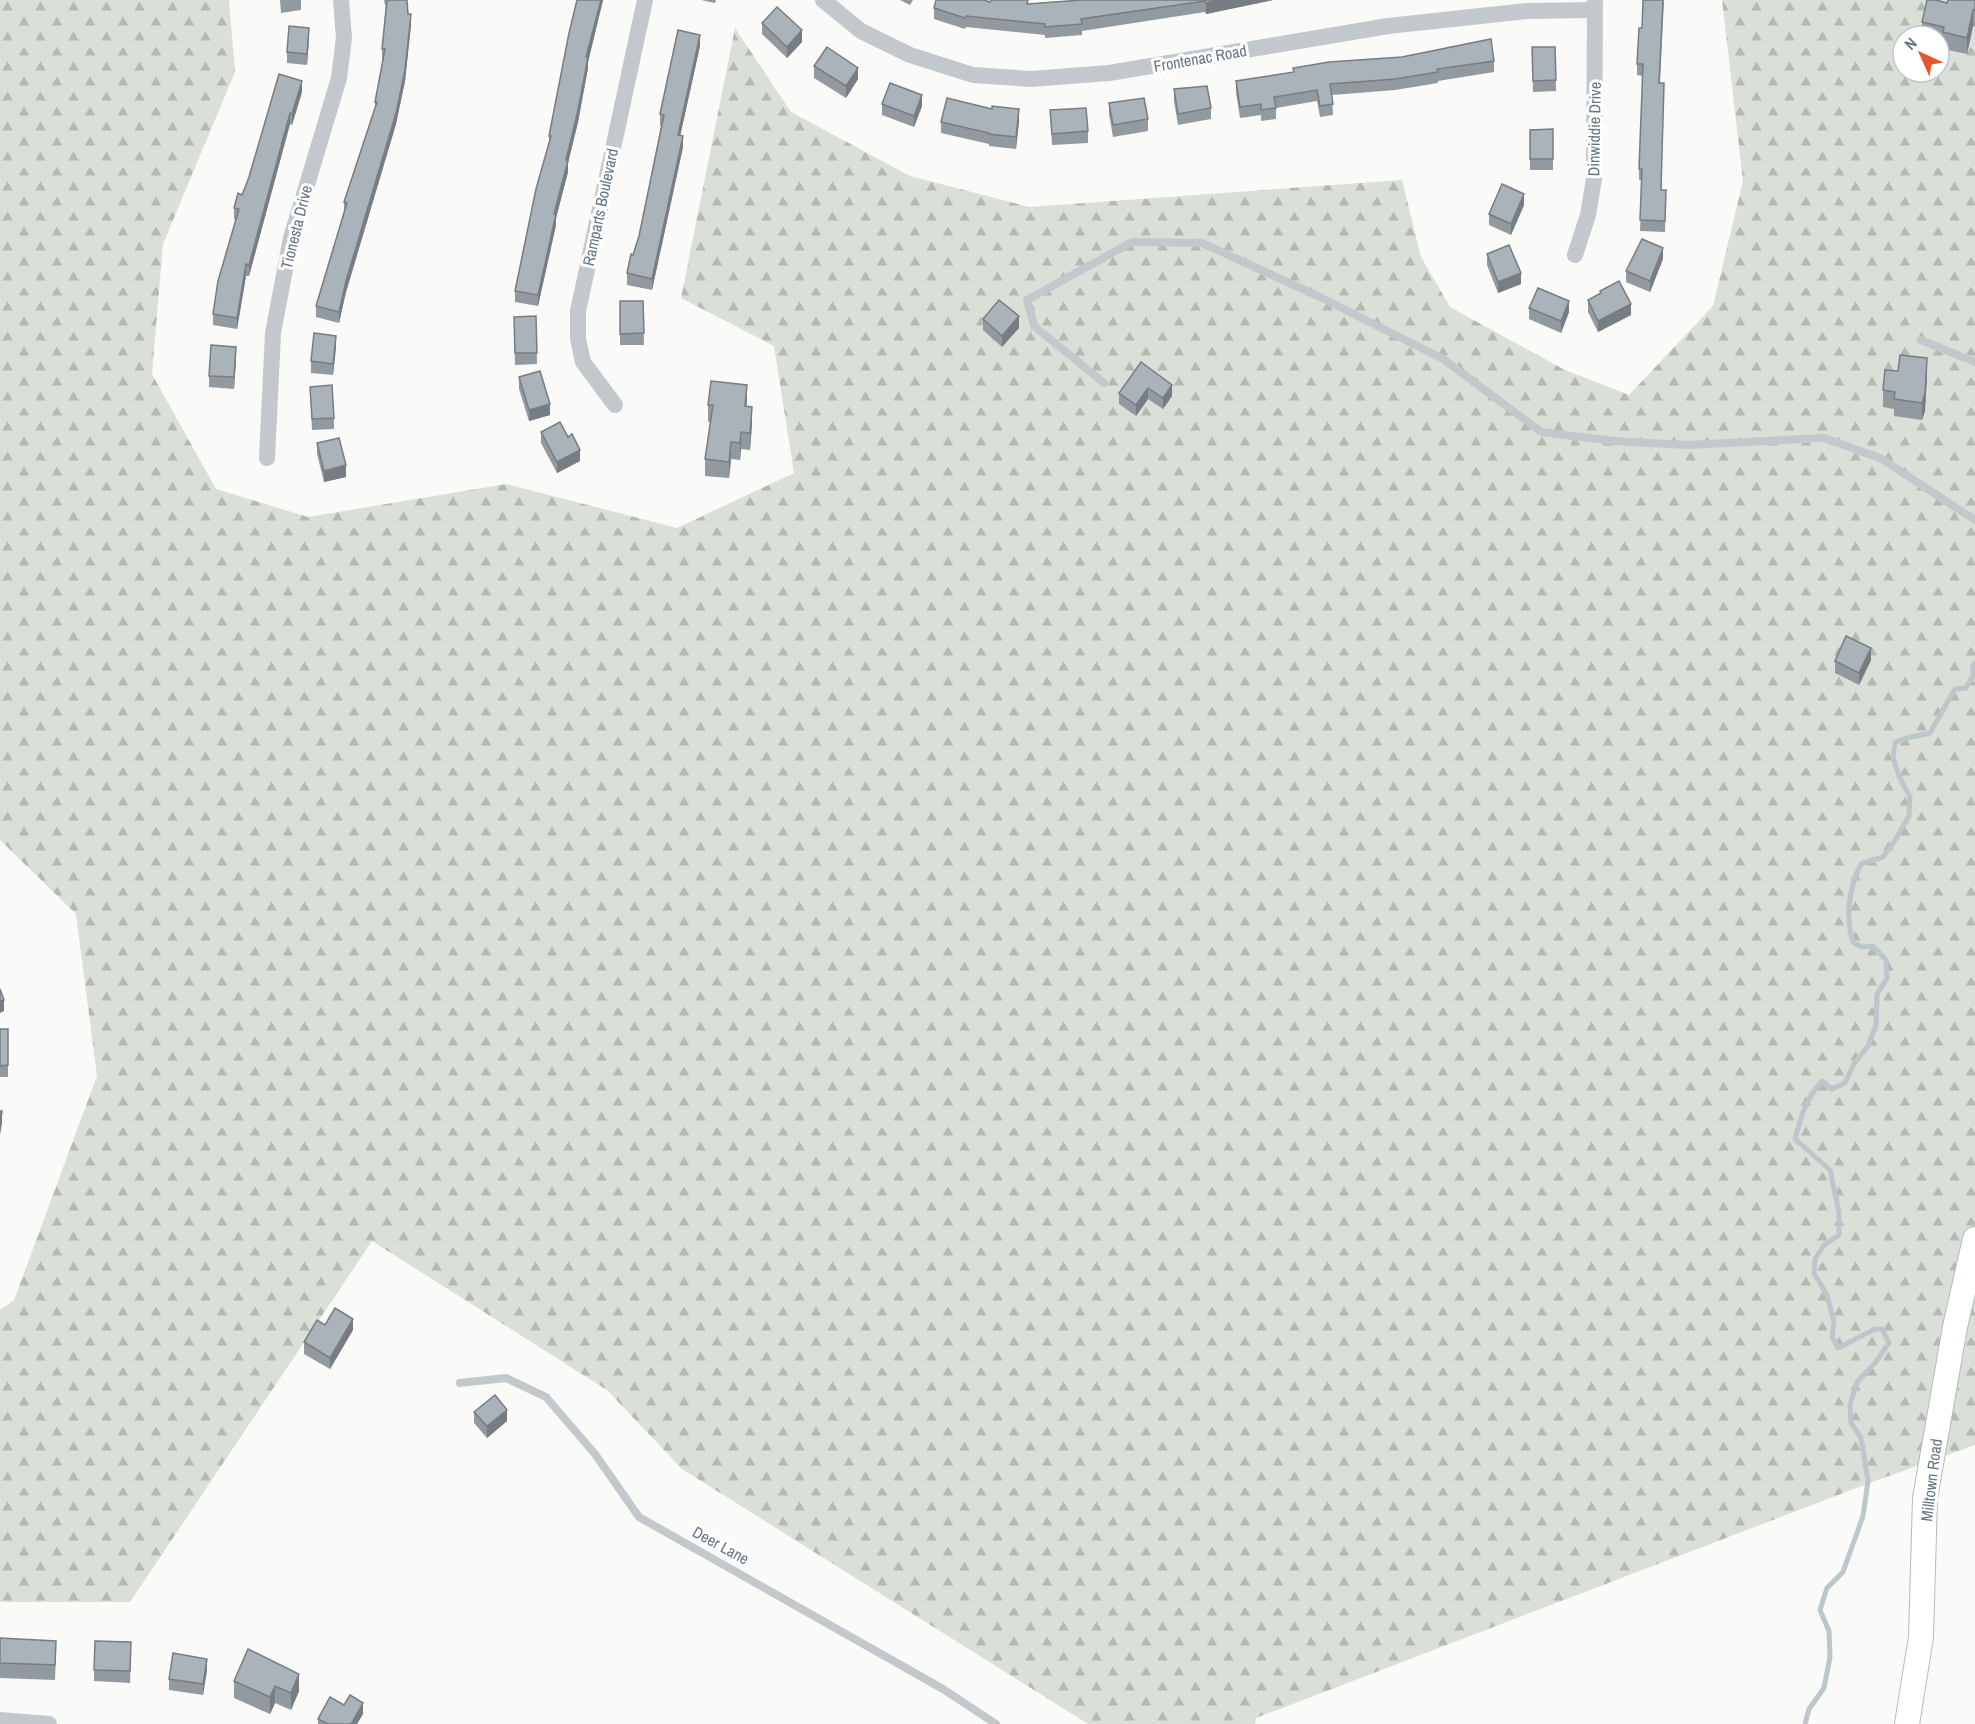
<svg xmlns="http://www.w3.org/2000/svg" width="1975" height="1724" viewBox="0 0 1975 1724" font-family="'Archivo Narrow',sans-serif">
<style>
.forest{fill:url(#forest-firs);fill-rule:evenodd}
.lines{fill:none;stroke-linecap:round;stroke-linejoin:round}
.stream{stroke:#bbc7cb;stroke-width:5}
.secondary-casing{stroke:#b3babf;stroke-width:26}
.lane{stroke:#c3c8cc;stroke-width:8}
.street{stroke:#c3c8cc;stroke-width:16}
.secondary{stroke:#fff;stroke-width:24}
.wall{fill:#929a9f}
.shaded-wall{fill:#777d82}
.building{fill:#aab3b9;stroke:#777d82;stroke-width:1.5}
.labels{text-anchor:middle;stroke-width:6;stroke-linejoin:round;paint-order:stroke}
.street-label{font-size:16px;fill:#657683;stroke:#fff}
</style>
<defs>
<pattern id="forest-firs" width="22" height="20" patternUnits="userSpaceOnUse" patternTransform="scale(1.5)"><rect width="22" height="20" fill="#dadfd7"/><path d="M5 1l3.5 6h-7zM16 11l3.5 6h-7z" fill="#b4b9b4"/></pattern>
</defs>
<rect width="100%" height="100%" fill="#fafaf8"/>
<path class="forest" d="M0,0H229L235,72L163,244L152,374L216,489L308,517L506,484L677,528L794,473L774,346L681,298L735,28L791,112L910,176L1030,207L1402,180L1421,257L1450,307L1565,370L1629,395L1713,306L1743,181L1722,0H1975V1445L1872,1482L1256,1718L1255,1724H1088L682,1469L607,1390L372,1241L130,1602H0V1310L14,1300L97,1076L76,914L0,840ZM1903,36H1939V72H1903Z"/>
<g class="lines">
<path class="stream" d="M1805,1724L1809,1709L1824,1688L1830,1657L1829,1631L1820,1610L1827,1588L1843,1572L1863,1516L1868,1481L1861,1438L1851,1423L1850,1404L1858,1381L1875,1363L1889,1343L1882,1329H1875L1838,1348L1832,1337L1834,1322L1827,1295L1814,1273L1815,1259L1824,1245L1839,1235V1212L1830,1170L1795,1139C1801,1117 1806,1098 1822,1081L1832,1089L1845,1083L1854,1064L1868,1046L1876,1025L1877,994L1887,978L1886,960L1873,946L1861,947L1853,942C1845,918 1849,887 1861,864L1883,857L1894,842L1909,816L1910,797L1899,776L1893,757L1895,743C1904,737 1918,736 1930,733L1955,689L1966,688L1973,676V666L1975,663"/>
<defs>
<path id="secondary" d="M1907,1724L1921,1637L1925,1498L1955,1327L1975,1239"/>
</defs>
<use href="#secondary" class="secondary-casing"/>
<g class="lane">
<path d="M1921,340L1975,362"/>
<path d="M1104,383L1034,326L1027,300L1132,242L1202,243L1318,296L1443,359L1541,432L1614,441L1687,445L1824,438L1880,458L1975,520"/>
<path d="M460,1383L506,1378L546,1397L595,1454L639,1517L943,1689L996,1724"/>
</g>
<g class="street">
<path d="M823,0L861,31L910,55L973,75L1031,79L1109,73L1388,26L1527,11L1595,10"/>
<path d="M1575,255L1588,215L1594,179L1595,1"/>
<path d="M615,405L583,362L578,339V311L645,0"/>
<path d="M267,458L273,333L291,238L339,78L344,38L341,0"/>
<path d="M0,1720L49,1724"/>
</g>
<use href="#secondary" class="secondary"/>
</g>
<g class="wall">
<path d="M280,0H301V10L281,13Z"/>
<path d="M384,0H407L408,14L411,25L405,81L396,124L346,292L339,323L316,317V306L344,211V202L375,107V102L383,60H382V49L386,5H385Z"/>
<path d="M577,0H603L588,62V68L578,122L568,163V172L556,218V225L538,306L515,302V291L549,144V136Z"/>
<path d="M701,0H716L715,3Z"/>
<path d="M900,0H913L910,5Z"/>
<path d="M1082,0H1273L1206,14L1205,12L1082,31V35L1045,38V35L966,27L965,29L934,19V8L990,2L1028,4Z"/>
<path d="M1664,0L1660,83L1662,190L1666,202L1665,232L1640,231L1642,180H1639V169L1643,76L1637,75V64L1642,28Z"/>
<path d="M1975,0V27L1973,26L1967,54L1943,49V43L1939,42V36H1922V22L1947,3Z"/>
<path d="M762,23L802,42L787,58L762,34Z"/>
<path d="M309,39L307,65L287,63V52Z"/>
<path d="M700,46L680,135L683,147L652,290L627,285V273L639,236L661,126L660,125V114Z"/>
<path d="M1532,47H1555L1556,91L1533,92Z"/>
<path d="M1494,61V72L1438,81V83L1395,90L1332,95L1333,115L1320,117L1317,101L1276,108V119L1261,121V115L1240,118L1236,92V81L1293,73V68Z"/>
<path d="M814,66L858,79L846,98L814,78Z"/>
<path d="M1174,89L1211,108V119L1178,125L1174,101Z"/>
<path d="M302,92L292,125L290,124L249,276H246L237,329L213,325V314L236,220L234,219V208L242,195Z"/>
<path d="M1109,103L1148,119V131L1113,137L1109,114Z"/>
<path d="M882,104L922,106L914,127L882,115Z"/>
<path d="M1050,110L1088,131V143L1052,145Z"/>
<path d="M1019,121L1016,149L989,146V144L941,133V122Z"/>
<path d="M1553,129V170H1530V130Z"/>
<path d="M1524,205L1511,235L1489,225V214Z"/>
<path d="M1487,254L1521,284L1498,293L1487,265Z"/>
<path d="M1663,259L1650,292L1626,282V271Z"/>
<path d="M1600,291L1631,315L1598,332L1588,312V300L1600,294Z"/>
<path d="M620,301H643L644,345H620Z"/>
<path d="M1529,308L1569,312L1561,333L1529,319Z"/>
<path d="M536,316L537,364L515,365L514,317Z"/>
<path d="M983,319L1019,328L1002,347L983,330Z"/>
<path d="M336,347L333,375L311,373V361Z"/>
<path d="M236,358L234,389L209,387V376Z"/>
<path d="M1141,362L1172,396L1163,409L1148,399L1136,416L1119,404V393Z"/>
<path d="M1898,371L1927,375L1925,411L1922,420L1894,416V409L1883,407V390Z"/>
<path d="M519,377L550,415L529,421L519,389Z"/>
<path d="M310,387L334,418V429L312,430Z"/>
<path d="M747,402L746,406L752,424L750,450L741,449L740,460L731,459L729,478L705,476V459L710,422H708V405Z"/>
<path d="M541,432L580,461L557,473L541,443Z"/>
<path d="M317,443L346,477L324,482L317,454Z"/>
<path d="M1871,660L1859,685L1835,673V661Z"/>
<rect x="0" y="1029" width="8" height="48"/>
<path d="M325,1325L353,1330L330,1369L304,1354V1342Z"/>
<path d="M474,1412L507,1421L487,1438L474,1423Z"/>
<path d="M0,1638L56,1656L55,1680L0,1678Z"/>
<path d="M248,1649L299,1691L291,1710L275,1703L270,1714L234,1698V1681Z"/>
<path d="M131,1653L130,1683L94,1681V1670Z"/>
<path d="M207,1670L203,1695L169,1690V1679Z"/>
<path d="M344,1705L363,1714L357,1724H318V1719Z"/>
</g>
<g class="shaded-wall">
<path d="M601,0H603L588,62V68L578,122L568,163V172L556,218V225L538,306V295L554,214L566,160L586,57Z"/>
<path d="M1219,0H1273L1206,14V3Z"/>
<path d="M1973,10V26L1967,54V38Z"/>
<path d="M411,14V25L405,81L396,124L346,292L339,323V312L346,281Z"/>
<path d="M309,28V39L307,65V54Z"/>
<path d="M802,30V42L787,58V47Z"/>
<path d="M700,35V46L678,146V135Z"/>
<path d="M858,68V79L846,98V86Z"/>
<path d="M302,81V92L292,125V114Z"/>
<path d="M922,95V106L914,127V116Z"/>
<path d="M1019,109V121L1016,149V137Z"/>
<path d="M290,113V124L249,276V265Z"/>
<path d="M683,136V147L652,290V279Z"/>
<path d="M1524,194V205L1511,235V224Z"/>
<path d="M1663,248V259L1650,292V281Z"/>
<path d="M246,264V276L237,329V318Z"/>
<path d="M1521,273V284L1498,293V282Z"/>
<path d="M1569,301V312L1561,333V321Z"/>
<path d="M1631,304V315L1598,332V321Z"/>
<path d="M1019,316V328L1002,347V336Z"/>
<path d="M336,336V347L333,375V364Z"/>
<path d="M236,347V358L234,389V377Z"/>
<path d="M1927,358V375L1925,411L1922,420V403Z"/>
<path d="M747,385V402L745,423V406Z"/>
<path d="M1172,385V396L1163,409V398Z"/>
<path d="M1148,388V399L1136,416V405Z"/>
<path d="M550,404V415L529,421V410Z"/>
<path d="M752,407V424L750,450V433Z"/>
<path d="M741,432V449L740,460V443Z"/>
<path d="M731,442V459L729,478V462Z"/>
<path d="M580,450V461L557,473V462Z"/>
<path d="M346,465V477L324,482V471Z"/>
<path d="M1871,648V660L1859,685V673Z"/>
<path d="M4,1000V1011L0,1013V1001Z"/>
<path d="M2,1111V1123L0,1135V1124Z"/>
<path d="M353,1319V1330L330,1369V1358Z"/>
<path d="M507,1410V1421L487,1438V1426Z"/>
<path d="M207,1659V1670L203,1695V1684Z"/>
<path d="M299,1674V1691L291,1710V1693Z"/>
<path d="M275,1686V1703L270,1714V1697Z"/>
<path d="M363,1703V1714L357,1724H351Z"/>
</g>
<g class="building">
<path d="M387,0H407L408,14H411L405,70L396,113L346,281L339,312L316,306L347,203L344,202L377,102H375L385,49H382Z"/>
<path d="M577,0H601L586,57H588L578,110L566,160H568L554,214H556L538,295L515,291L536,189L551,136H549L569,33Z"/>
<path d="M936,0H984L990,2L991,0H1028L1027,4L1082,0H1219L1206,3L1205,1L1081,19L1082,24L1045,27V24L966,16L965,18L934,8Z"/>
<path d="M1643,0H1663L1659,83H1664L1661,190H1666L1665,221L1640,220L1642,169H1639L1643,64H1637L1639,28H1642Z"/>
<path d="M1927,0H1936L1947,3L1948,0H1975V10H1973L1967,38L1943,32L1944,27L1922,22Z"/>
<path d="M777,7L802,30L787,47L762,23Z"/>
<path d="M289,26L309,28L307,54L287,52Z"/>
<path d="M678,30L700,35L678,135L683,136L652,279L627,273L631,254L633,255L639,236L664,115L660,114Z"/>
<path d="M1491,39L1494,61L1437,69L1438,72L1395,79L1330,84L1333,104L1320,106L1317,90L1274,97L1276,108L1261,110V104L1240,107L1236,81L1294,72L1293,68L1329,62L1402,57Z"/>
<path d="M827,47L858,68L846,86L814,66Z"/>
<path d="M1532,47H1555L1556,80L1533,81Z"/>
<path d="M279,74L302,81L292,114L290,113L249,265L246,264L237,318L213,314L218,281L239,209L234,208L238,193L242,195L249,177Z"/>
<path d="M890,83L922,95L914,116L882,104Z"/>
<path d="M1207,86L1211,108L1178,114L1174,89Z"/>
<path d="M947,98L992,109V106L1019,109L1016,137L989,134V133L941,122Z"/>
<path d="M1144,98L1148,119L1113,125L1109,103Z"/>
<path d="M1086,108L1088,131L1052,134L1050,110Z"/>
<path d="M1553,129V159H1530V130Z"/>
<path d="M1502,184L1524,194L1511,224L1489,214Z"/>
<path d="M1642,239L1663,248L1650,281L1626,271Z"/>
<path d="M1509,245L1521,273L1498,282L1487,254Z"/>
<path d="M1619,281L1631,304L1598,321L1588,300L1601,293L1600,291Z"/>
<path d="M1538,288L1569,301L1561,321L1529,308Z"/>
<path d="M999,300L1019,316L1002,336L983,319Z"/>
<path d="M620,301H643L644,333L620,334Z"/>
<path d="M536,316L537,353H515L514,317Z"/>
<path d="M314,333L336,336L333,364L311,361Z"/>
<path d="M211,345L236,347L234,377L209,376Z"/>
<path d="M1900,355L1927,358L1925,394L1922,403L1894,399L1895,392L1883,390L1885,370L1898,371Z"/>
<path d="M1141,362L1172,385L1163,398L1148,388L1136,405L1119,393Z"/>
<path d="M540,371L550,404L529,410L519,377Z"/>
<path d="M711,381L747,385L745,406L752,407L750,433L741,432L740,443L731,442L729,462L705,459L713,405H708Z"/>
<path d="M332,385L334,418L312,419L310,387Z"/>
<path d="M560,422L568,437L572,434L580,450L557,462L541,432Z"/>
<path d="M339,438L346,465L324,471L317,443Z"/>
<path d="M1846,636L1871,648L1859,673L1835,661Z"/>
<path d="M0,989L4,1000L0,1001Z"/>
<path d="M0,1029H8V1065L0,1066Z"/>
<path d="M0,1111H2L0,1124Z"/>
<path d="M335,1308L353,1319L330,1358L304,1342L317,1320L325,1325Z"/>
<path d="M495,1395L507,1410L487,1426L474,1412Z"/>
<path d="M0,1638L56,1641L55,1665L0,1663Z"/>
<path d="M95,1641L131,1642L130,1671L94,1670Z"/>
<path d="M248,1649L299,1674L291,1693L275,1686L270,1697L234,1681Z"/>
<path d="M173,1653L207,1659L203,1684L169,1679Z"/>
<path d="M350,1695L363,1703L351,1724H328L318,1719L330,1697L344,1705Z"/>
</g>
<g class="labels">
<g class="street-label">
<text transform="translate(1200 58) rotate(-10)" y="6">Frontenac Road</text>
<text transform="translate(1594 129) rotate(-89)" y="6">Dinwiddie Drive</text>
<text transform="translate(600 207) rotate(-78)" y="6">Ramparts Boulevard</text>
<text transform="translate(296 227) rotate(-76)" y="6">Tionesta Drive</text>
<text transform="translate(1931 1480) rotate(-83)" y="6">Milltown Road</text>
<text transform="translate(721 1545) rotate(29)" y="6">Deer Lane</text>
</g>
</g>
<g transform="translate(1921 54) rotate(315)"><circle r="28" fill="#ffffff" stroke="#c1c8cd" stroke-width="1.5"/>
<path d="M0-4.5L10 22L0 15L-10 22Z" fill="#e4572e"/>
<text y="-9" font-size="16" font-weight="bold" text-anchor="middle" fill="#657683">N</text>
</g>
</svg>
